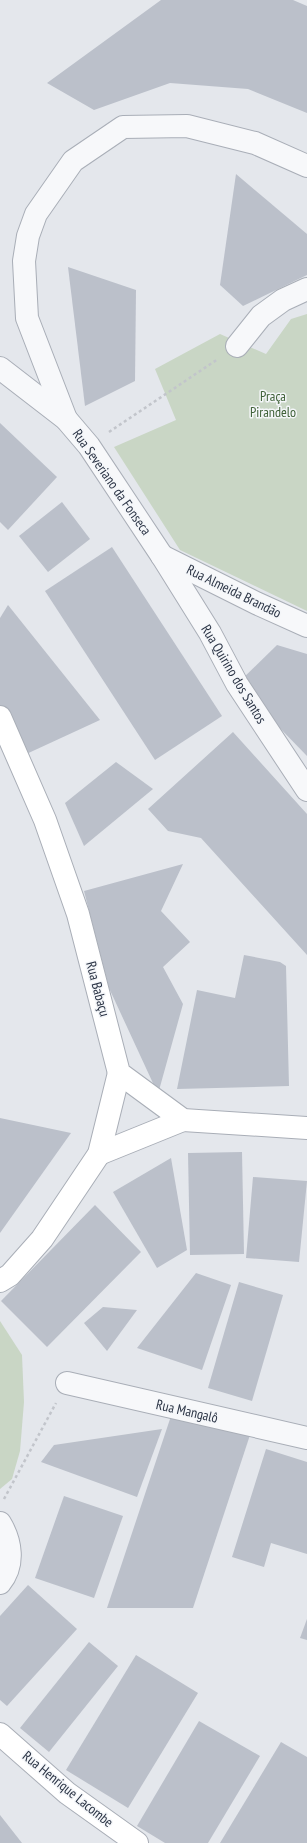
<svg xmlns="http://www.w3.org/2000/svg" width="307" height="1843" viewBox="0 0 307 1843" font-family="'PT Sans Narrow',sans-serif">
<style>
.green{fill:#c9d6c5}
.building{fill:#bbc0ca}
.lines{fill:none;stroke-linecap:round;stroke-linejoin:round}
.street-casing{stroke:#a9aeb7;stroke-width:24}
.secondary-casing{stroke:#a9aeb7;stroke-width:24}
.path{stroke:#c2c5cb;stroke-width:2.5;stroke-dasharray:3 3;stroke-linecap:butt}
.street{stroke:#f7f8fa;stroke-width:22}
.secondary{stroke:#fff;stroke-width:22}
.labels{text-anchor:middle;stroke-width:3;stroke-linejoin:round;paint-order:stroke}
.park-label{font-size:14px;fill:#3f6138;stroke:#f4f6f9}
.street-label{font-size:14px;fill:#2b3445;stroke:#f4f6f9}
</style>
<rect width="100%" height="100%" fill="#e4e7ec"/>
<g class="green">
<path d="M307,314V611L180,550L114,447L176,420L155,369L220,334L266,354L291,319Z"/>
<path d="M0,1321L22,1355L24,1402L20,1451L12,1479L0,1489Z"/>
</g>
<g class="building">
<path d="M161,0H293L307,6V113L248,89L170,83L94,110L47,83Z"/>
<path d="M236,174L307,234V275L243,306L220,285Z"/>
<path d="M68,267L136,290L135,381L85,406Z"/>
<path d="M0,423L57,477L8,530L0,522Z"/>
<path d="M62,502L90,539L48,572L19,536Z"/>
<path d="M112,547L222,716L155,760L45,591Z"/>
<path d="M8,605L100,720L22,756L0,707V618Z"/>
<path d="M277,645L307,654V756L237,684Z"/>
<path d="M233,732L307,814V955L201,838L168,831L148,809Z"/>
<path d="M116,762L153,789L84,846L65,803Z"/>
<path d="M183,864L161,911L190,942L163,967L183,1004L158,1094L109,988L84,891Z"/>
<path d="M244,955L280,962L286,966L289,1086L177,1089L197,990L235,998Z"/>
<path d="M0,1118L71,1133L0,1233Z"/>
<path d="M242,1152L244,1254L190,1255L188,1153Z"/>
<path d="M171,1158L187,1250L157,1268L113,1192Z"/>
<path d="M253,1177L307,1181L299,1262L246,1258Z"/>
<path d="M95,1205L141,1252L47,1347L1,1301Z"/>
<path d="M196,1273L231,1285L202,1370L137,1348Z"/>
<path d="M239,1282L283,1295L252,1401L208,1388Z"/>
<path d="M103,1307L137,1310L107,1351L84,1323Z"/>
<path d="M173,1410L250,1435L193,1608H107Z"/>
<path d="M162,1429L137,1497L41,1462L54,1445Z"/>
<path d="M266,1449L307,1462V1554L271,1543L264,1567L232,1557Z"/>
<path d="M64,1496L123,1516L94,1598L35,1578Z"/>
<path d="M28,1585L77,1629L7,1706L0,1700V1616Z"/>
<path d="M307,1619V1640L300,1638Z"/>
<path d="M89,1642L118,1666L49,1752L20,1728Z"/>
<path d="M136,1655L198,1693L128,1808L66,1770Z"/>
<path d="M199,1721L260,1756L208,1843H165L137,1826Z"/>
<path d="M281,1742L307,1757V1843H220Z"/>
<path d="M0,1815L22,1843H0Z"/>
</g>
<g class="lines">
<defs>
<g id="street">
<path d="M237,346L261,316L283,300L307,289"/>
<path d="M0,368L66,419L89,446L162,556L210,633L237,684L307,790"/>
<path d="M66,419L27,318L24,261L28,236L36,214L73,161L123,127L187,126L255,143L307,166"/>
<path d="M162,556L256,603L307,626"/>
<path d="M67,1383L307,1438"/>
<path d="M0,1523C11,1541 15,1565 0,1583"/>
</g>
<g id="secondary">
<path d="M0,717L45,820L78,914L119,1073L183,1120L307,1128"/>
<path d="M99,1154L183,1120"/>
<path d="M0,1281L10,1275L42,1239L99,1154L119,1073"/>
<path d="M0,1734L67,1793L137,1843"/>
</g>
</defs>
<use href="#street" class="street-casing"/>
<use href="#secondary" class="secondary-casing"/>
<g class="path">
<path d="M109,432L218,359"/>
<path d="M4,1499L56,1403"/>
</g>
<use href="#street" class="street"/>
<use href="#secondary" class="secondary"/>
</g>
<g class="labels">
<g class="park-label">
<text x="273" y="401">Praça<tspan x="273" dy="16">Pirandelo</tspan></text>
</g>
<g class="street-label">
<text transform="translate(112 482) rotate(55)" y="5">Rua Severiano da Fonseca</text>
<text transform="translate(234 591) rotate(26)" y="5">Rua Almeida Brandão</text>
<text transform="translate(234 674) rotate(59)" y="5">Rua Quirino dos Santos</text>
<text transform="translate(98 989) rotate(75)" y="5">Rua Babaçu</text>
<text transform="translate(187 1411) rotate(13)" y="5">Rua Mangalô</text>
<text transform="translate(68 1789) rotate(39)" y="5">Rua Henrique Lacombe</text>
</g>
</g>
</svg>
